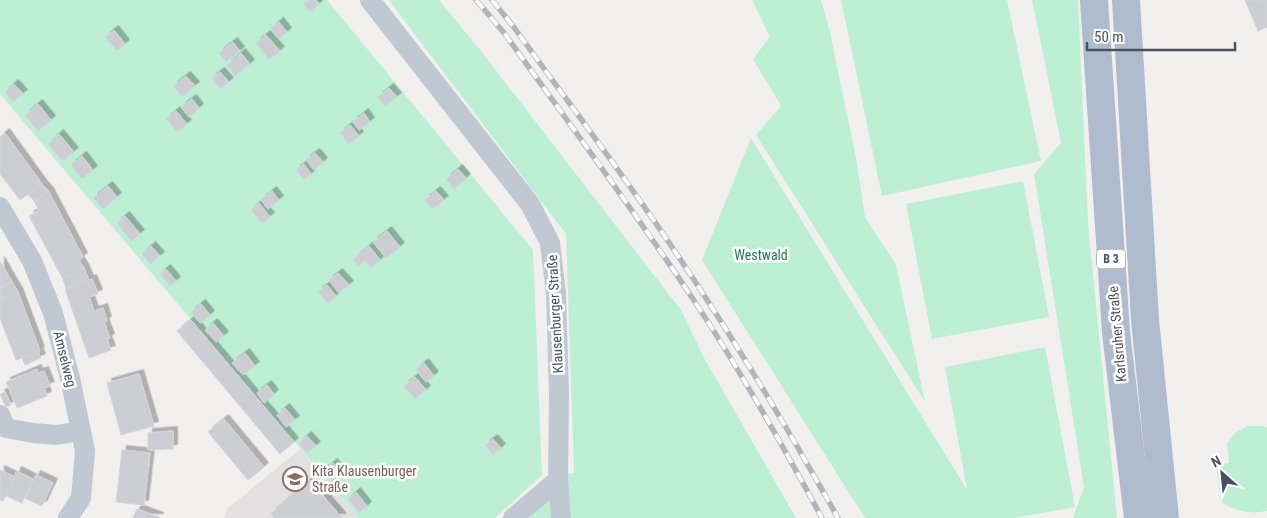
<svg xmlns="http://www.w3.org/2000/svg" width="1267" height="518" viewBox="0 0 1267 518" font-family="'Roboto Condensed',sans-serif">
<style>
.education{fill:#e3e0e1}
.green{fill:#bdefd5}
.building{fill:#ccced4;stroke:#d3d5db;filter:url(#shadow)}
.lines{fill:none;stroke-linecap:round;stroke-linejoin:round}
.minor{stroke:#c0c8d1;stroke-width:20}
.primary{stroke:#afbcce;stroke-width:28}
.rail-casing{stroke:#b1b4ba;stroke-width:5.5}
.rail{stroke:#fff;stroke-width:4;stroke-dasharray:11;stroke-linecap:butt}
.labels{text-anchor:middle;stroke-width:5;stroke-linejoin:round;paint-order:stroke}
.shield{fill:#fff;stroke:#7e858e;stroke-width:1}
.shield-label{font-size:12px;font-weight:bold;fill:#47515d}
.park-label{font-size:14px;fill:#177f53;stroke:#fff}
.street-label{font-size:14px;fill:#47515d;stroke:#fff}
.education-label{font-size:14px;fill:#785e54;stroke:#fff;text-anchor:start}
</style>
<defs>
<filter id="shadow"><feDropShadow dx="4.5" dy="-4.5" stdDeviation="0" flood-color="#0004"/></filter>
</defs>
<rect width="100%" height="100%" fill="#f2efef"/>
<path class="education" d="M300,449L359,518H224L227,509Z"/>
<g class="green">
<path d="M0,0H327L533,250L542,475L495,518H359L0,94Z"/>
<path d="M389,0H439L481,51L681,310L704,358L796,518H510L554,476L574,473L566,234Z"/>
<path d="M752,0H821L830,32L856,158L865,217L896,265L925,402L756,135L781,106L753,59L770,37Z"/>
<path d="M841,0H1007L1041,161L882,196Z"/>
<path d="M1032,0H1078L1088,223L1117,518H1073L1084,487L1034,174L1061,143Z"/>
<path d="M751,138L967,490L945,367L1045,347L1075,507L1015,518H865L702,260Z"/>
<path d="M1023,181L1049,317L932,339L906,204Z"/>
<path d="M1248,426H1263L1267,428V511C1250,514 1236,512 1221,502L1216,465L1229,463L1227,444L1235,433Z"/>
</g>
<g class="building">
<path d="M309,0H316L319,4L310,12L304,4Z"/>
<path d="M1245,0H1267V27L1258,31Z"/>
<path d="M279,22L287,32L279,39L271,29Z"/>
<path d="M114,30L125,44L117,51L105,37Z"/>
<path d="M266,35L280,51L269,60L256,43Z"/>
<path d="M233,42L240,51L226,62L219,53Z"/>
<path d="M241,53L250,64L235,76L227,65Z"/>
<path d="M220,72L229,82L220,89L212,78Z"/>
<path d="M186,76L195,86L182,97L173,86Z"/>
<path d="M14,84L23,94L13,102L5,92Z"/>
<path d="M389,88L397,97L385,106L378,97Z"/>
<path d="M192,99L199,108L189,117L181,107Z"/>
<path d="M38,104L51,120L38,131L25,115Z"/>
<path d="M176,111L187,124L177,132L166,119Z"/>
<path d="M364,113L370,122L359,130L353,122Z"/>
<path d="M350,125L359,136L349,144L340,133Z"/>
<path d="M5,133L42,184L20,200L0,174V137Z"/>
<path d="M59,134L74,152L62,161L48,144Z"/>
<path d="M315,153L323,162L314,170L306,160Z"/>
<path d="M82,156L93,170L82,179L71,165Z"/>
<path d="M304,164L311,174L304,180L296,170Z"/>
<path d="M458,169L466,178L454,189L446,179Z"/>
<path d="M42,184L49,192L34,201L28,194Z"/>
<path d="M108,186L117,197L103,209L93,198Z"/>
<path d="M272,191L279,200L268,209L261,200Z"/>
<path d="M436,191L444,200L433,209L425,200Z"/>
<path d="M49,192L83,257L79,260L84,268L63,279L29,216L39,210L34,201Z"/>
<path d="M259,203L270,217L262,223L251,210Z"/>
<path d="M125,216L140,234L131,241L117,223Z"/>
<path d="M387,231L400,247L386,258L373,242Z"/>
<path d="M151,246L160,256L150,264L142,254Z"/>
<path d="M369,246L380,260L371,268L365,260L358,266L353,260Z"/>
<path d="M0,261L12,282L0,288Z"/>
<path d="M84,268L89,280L66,288L63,279Z"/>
<path d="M166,269L176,281L170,286L160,274Z"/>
<path d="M338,273L349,285L339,293L329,280Z"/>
<path d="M92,279L98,294L89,297L94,311L103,308L107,321L104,322L110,338L107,340L111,350L89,358L65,289Z"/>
<path d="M12,282L18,292L0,299V288Z"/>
<path d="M327,285L336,296L328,303L318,292Z"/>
<path d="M18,292L40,351L16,360L0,318V299Z"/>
<path d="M201,304L210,315L200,323L191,312Z"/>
<path d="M191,320L294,442L280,454L177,331Z"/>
<path d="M213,323L224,336L216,342L205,330Z"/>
<path d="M38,351L41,358L25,365L22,358Z"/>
<path d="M245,353L255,366L243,375L232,363Z"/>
<path d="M424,363L434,376L426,382L416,370Z"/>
<path d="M37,369L38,373L44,371L50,386L44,388L47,396L17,408L6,382Z"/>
<path d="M139,374L154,426L121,435L107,383Z"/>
<path d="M415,377L426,390L415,399L404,386Z"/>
<path d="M267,385L274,394L264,403L257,393Z"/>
<path d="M5,392L11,405L6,407L0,394Z"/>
<path d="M285,408L295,420L286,427L277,415Z"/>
<path d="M224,419L264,467L248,480L208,432Z"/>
<path d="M173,431V449L148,450V433Z"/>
<path d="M307,436L316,446L307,453L299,443Z"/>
<path d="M493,439L501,448L493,455L485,445Z"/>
<path d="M122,450L150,453L144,505L116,502Z"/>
<path d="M333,463L345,477L335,485L323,471Z"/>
<path d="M0,470L15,477L3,501L0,500Z"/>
<path d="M17,471L33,479L22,503L6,496Z"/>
<path d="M36,475L53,483L42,506L25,498Z"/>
<path d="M310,480L342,518H274L271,514Z"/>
<path d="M356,492L367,506L359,513L348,499Z"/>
<path d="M137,509L159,517V518H133Z"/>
</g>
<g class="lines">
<g class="minor">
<path d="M370,0L530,204L550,243L556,293L559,395L558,480L513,518"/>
<path d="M0,207L32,261L53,313L70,378L85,451L81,498L68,518"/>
<path d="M0,415L6,428L33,433L56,435L81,431"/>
<path d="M558,480L561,518"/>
</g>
<g class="primary">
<path d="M1094,0L1116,332L1138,518"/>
<path d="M1126,0L1145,320L1165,518"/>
</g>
<defs>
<g id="rail">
<path d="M476,0L505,34C568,122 633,209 693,299C740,370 782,444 822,518"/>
<path d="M492,0L513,26C567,101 623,174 674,250C733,337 787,427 838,518"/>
</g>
</defs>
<use href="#rail" class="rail-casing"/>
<use href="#rail" class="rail"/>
</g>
<defs>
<symbol id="school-ring" viewBox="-11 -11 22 22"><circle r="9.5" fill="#fff" stroke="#8d6e63" stroke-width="1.5"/><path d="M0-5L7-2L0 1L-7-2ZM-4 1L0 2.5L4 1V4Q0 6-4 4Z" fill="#8d6e63"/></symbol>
</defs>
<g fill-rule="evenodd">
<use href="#school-ring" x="281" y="465" width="28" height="28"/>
</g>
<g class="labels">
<rect class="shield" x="1097" y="249.5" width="28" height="19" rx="4"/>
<g class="shield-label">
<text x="1111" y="263">B 3</text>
</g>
<g class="park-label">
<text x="761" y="260">Westwald</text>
</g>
<g class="street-label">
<text transform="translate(555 314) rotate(-93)" y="5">Klausenburger Straße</text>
<text transform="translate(1117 334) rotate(-95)" y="5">Karlsruher Straße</text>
<text transform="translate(65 359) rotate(76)" y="5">Amselweg</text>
</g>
<g class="education-label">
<text x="312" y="476">Kita Klausenburger<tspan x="312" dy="16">Straße</tspan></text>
</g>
</g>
<g transform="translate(1222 473) rotate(333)" stroke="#ffffff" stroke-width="4" paint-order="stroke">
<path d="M0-4L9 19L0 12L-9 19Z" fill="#47515d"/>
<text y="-8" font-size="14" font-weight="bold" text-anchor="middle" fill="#47515d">N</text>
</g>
<path d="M1087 42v8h148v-8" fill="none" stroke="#47515d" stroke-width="2.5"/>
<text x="1094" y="42" font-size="15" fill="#47515d" stroke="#ffffff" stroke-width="4" paint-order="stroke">50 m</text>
</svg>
